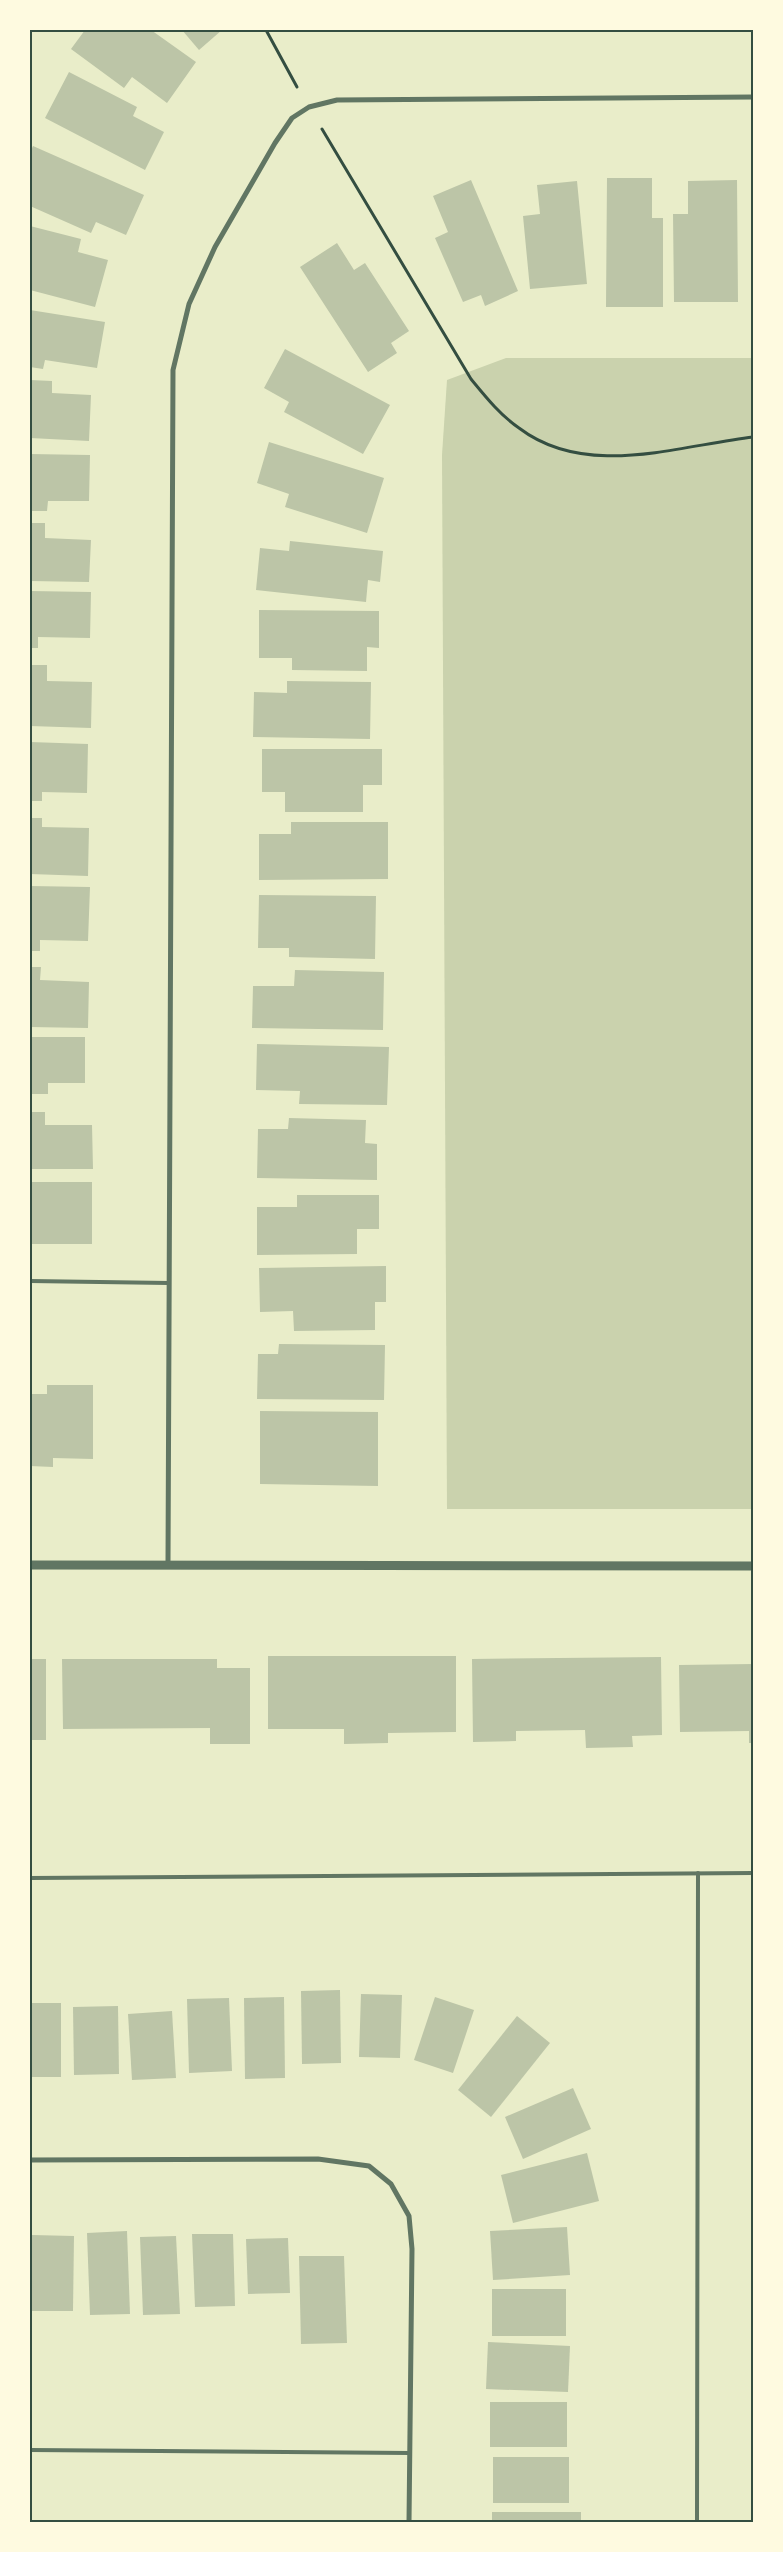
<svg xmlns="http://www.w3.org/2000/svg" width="783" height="2552" viewBox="0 0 783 2552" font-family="Figtree,sans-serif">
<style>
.green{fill:#cad2ad}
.building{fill:#bcc5a7}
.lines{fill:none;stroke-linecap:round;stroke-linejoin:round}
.path{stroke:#344e41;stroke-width:3}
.service{stroke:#617663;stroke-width:4}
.minor{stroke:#617663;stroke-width:5}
.tertiary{stroke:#617663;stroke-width:9}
.neatline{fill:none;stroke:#344e41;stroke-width:2}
</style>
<rect width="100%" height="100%" fill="#e9edc9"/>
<path class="green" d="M506,358H753V1509H447L442,455L447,380Z"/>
<g class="building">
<path d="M85,30H151L196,62L167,103L132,77L124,88L71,49Z"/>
<path d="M182,30H222L199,50Z"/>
<path d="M69,72L137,107L133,116L164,132L145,170L45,118Z"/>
<path d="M33,146L144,195L126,235L96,222L91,233L30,206V152Z"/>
<path d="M607,178H652V218H663V307H606Z"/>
<path d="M471,180L518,291L485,306L481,295L463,302L435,238L448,232L433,196Z"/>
<path d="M737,180L738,302H674L673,214H688V181Z"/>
<rect x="751" y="180" width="2" height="126"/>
<path d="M577,181L587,284L530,289L523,216L540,214L537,185Z"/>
<path d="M30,226L81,239L78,252L108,260L95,307L30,290Z"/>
<path d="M337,243L354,270L365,263L409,331L391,343L397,353L368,372L300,267Z"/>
<path d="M30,310L105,322L97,368L45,360L43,369L30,367Z"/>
<path d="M285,349L390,405L363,454L284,412L289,402L264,388Z"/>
<path d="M30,380L52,381V393L91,395L89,441L30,438Z"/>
<path d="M269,442L384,478L367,533L285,507L289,494L257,483Z"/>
<path d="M30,454L90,455L89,501H48L47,511H30Z"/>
<path d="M30,523H45V538L91,540L89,582L30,581Z"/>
<path d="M290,541L383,551L380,582L368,580L366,602L256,590L260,548L289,551Z"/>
<path d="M30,591L91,592L90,638L38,637V648H30Z"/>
<path d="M259,610L379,611V648L367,647V671L292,670V658H259Z"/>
<path d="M30,665H47V681L92,682L91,728L30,726Z"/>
<path d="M287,681L371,682L370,739L253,737L254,692L287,693Z"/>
<path d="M30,742L88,744L87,793L42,792V801H30Z"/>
<path d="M262,749H382V785H363V812H285V792H262Z"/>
<path d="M30,818H42V827L89,828L88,876L30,874Z"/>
<path d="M291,822H388V879L259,880V834H291Z"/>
<path d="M30,886L90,887L88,941L40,940V951H30Z"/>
<path d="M259,895L376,896L375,959L289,957V948H258Z"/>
<path d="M30,967H41L40,980L89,982L88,1028L30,1027Z"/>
<path d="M295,970L384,972L383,1030L252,1028L253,986H294Z"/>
<path d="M30,1037H85V1083H48V1094H30Z"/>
<path d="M257,1044L389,1047L387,1105L299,1104L300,1091L256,1090Z"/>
<path d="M30,1112H45V1125H92L93,1169H30Z"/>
<path d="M289,1118L366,1120L365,1143L377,1144V1180L257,1178L258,1129H288Z"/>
<rect x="30" y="1182" width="62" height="62"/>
<path d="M297,1195H379V1229H357V1254L257,1255V1207H297Z"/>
<path d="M386,1266V1302H375V1330L294,1331L293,1311L260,1312L259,1268Z"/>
<path d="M279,1344L385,1345L384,1400L257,1399L258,1354H278Z"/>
<path d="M47,1385H93V1459L53,1458V1467L30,1466V1394H47Z"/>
<path d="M260,1411L378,1412V1486L260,1484Z"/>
<path d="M268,1656H456V1732L388,1733V1743L344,1744V1729H268Z"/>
<path d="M661,1657L662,1735L632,1736L633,1747L586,1748L585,1730L516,1731V1741L473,1742L472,1659Z"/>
<rect x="30" y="1659" width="16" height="81"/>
<path d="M62,1659H217V1668H250V1744H210V1728L63,1729Z"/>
<path d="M753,1664V1743H749V1731L680,1732L679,1665Z"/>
<path d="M340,1990L341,2063L302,2064L301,1991Z"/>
<path d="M361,1994L402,1995L400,2058L359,2057Z"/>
<path d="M284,1997L285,2078L245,2079L244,1998Z"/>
<path d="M435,1997L474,2010L453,2073L414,2060Z"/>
<path d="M229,1998L232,2071L189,2073L187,1999Z"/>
<rect x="30" y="2003" width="31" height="74"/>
<path d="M118,2006L119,2074L74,2075L73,2007Z"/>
<path d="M172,2011L176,2078L132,2080L128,2014Z"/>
<path d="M517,2016L550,2043L491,2117L458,2090Z"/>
<path d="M573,2088L591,2129L523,2159L505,2117Z"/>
<path d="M587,2153L599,2201L513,2223L501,2175Z"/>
<path d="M567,2227L570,2275L493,2280L490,2231Z"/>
<path d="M127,2231L130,2314L90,2315L87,2233Z"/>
<path d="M192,2234H233L235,2306L195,2307Z"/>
<path d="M32,2235L74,2236L73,2311H31Z"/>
<path d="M176,2236L180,2314L143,2315L140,2237Z"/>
<path d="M288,2238L290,2293L248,2294L246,2239Z"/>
<path d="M299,2256H344L347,2343L301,2344Z"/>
<rect x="492" y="2289" width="74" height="47"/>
<path d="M488,2342L570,2346L568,2392L486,2389Z"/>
<rect x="490" y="2402" width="77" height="45"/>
<rect x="493" y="2457" width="76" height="46"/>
<rect x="492" y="2512" width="89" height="10"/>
</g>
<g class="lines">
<g class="path">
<path d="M266,30L297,87"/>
<path d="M322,129L471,379C485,396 500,415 519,428C586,479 677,446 753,437"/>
</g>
<g class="service">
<path d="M30,1281L169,1283"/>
<path d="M30,1878L753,1873"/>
<path d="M30,2450L410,2453"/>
<path d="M697,2522L698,1873"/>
</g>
<g class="minor">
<path d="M168,1564L173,370L189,304L215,247L275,143L292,118L309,107L337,100L753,97"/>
<path d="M30,2160L318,2159L369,2166L391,2184L409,2216L412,2249L409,2522"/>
</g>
<path class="tertiary" d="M30,1565L753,1566"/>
</g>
<rect width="783" height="2552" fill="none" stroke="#fefae0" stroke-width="62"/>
<rect x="31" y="31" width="721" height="2490" class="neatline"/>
</svg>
